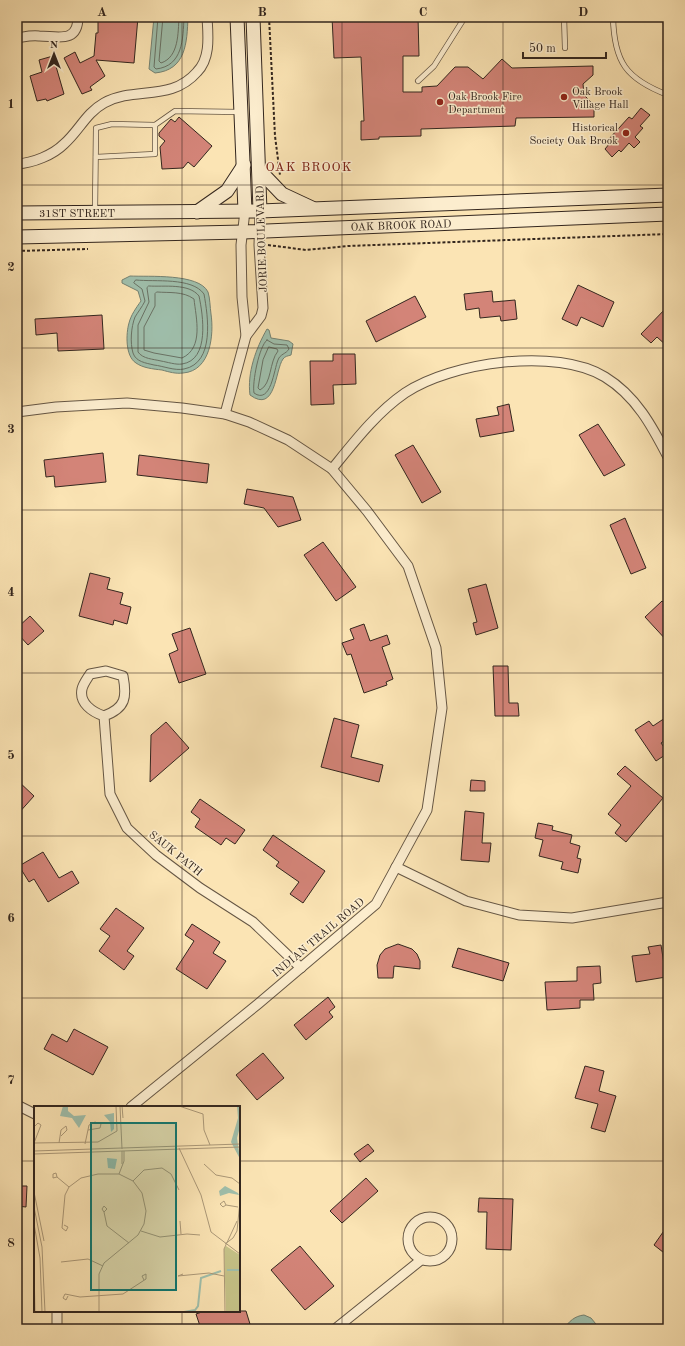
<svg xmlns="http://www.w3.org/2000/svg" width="685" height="1346" viewBox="0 0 685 1346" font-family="'Old Standard TT',serif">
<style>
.water{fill:#9fbfac;stroke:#748273}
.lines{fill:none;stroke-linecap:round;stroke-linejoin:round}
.shore{stroke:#697265;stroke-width:1}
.building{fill:#d38478;stroke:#33261e}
.lane-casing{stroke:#655644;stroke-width:6}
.street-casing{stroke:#655644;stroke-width:11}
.secondary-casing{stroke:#33261e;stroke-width:15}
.path{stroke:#33261e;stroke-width:2;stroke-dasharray:3 2;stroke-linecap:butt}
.lane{stroke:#fcedce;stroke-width:4.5}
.street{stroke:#fcedce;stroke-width:9}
.secondary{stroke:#fcedce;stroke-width:13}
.grid{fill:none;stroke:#33261e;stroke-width:1;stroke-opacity:0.55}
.poi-dot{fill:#8f2418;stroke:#fcedce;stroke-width:1.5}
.labels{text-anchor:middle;stroke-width:3;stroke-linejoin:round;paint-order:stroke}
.poi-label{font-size:11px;fill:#33261e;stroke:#fcedce;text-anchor:start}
.street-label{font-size:11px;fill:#33261e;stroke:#fcedce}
.quarter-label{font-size:13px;letter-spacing:1px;fill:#7a1f14;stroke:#fcedce}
.inset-river{fill:none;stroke:#9fbfac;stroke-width:2}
.inset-road{fill:none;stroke:#ab9878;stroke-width:1}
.view{fill:#0f766e;fill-opacity:0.15;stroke:#0f766e;stroke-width:2}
.inset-edge{fill:none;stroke:#33261e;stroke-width:2}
.neatline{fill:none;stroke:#33261e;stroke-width:1.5}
.grid-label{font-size:13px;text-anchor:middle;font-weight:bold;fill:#33261e}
</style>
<rect width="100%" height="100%" fill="#fbe4b4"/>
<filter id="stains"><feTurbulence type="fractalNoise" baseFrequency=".005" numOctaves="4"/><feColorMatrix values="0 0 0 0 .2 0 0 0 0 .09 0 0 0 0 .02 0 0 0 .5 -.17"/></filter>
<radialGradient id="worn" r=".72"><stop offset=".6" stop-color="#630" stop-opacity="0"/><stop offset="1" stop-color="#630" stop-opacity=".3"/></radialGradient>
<g class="water">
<path d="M154,17H188C187,43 186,70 155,73L149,69Z"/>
<path d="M130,276C148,277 199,273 208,292C210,298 210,307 211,314C214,334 211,371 183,373C176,374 169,372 162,370C153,369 143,368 136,363C125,356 126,333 129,323C131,315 136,308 141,301L138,291L122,283V280Z"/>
<path d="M267,329L269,330L271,338L289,341L293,344L291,355C288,356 285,356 283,359C275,370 276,414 250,395C247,373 256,348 267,329Z"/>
<path d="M584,1315L591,1318L600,1329H564C569,1321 575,1316 584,1315Z"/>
</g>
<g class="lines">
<g class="shore">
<path d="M158,17L154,67L156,69C183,66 183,39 184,17"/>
<path d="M163,17L159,61L161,63C179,57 178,33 179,17"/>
<path d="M136,280C155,282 192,277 204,294C208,316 215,363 184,369C175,371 163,366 154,365C146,363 136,362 133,353C130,343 131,327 135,317C138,312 142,307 145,301L142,289L134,283Z"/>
<path d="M149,286C164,287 189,283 199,296C203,315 210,360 182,364C176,365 167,362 161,361C153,359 143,359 138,352V325L149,302L147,288Z"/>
<path d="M157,292C169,293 183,291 194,299C196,318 204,348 182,358L154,353L144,350V327L155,306V294Z"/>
<path d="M267,340L274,344L287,345L289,349C286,354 280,354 278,360C274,369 271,405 254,393C252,383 259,346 267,340Z"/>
<path d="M269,347L277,349L278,351C269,362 272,384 260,390L258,388L263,360Z"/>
</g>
</g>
<g class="building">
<path d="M98,17H138L134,63L96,60L105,76L90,87L92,90L82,94L64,58L75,52L80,63L94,56L96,33H98Z"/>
<path d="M332,17H418L419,56H403V92H422V87L437,86L455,67H468L483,79L502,59L512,68L593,66V75L583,84L584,95L594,105V117L516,118L515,126L421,129V136L379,137V139L361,140V121H364L361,57L334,58Z"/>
<path d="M53,56L64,94L47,101L46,99L37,101L30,76L42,72L39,60Z"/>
<path d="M641,108L650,115L640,126L643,128L635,137L640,142L634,148L629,143L621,152L619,150L612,157L605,149L610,143L608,140L629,117L632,119Z"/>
<path d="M179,117L212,146L194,167L188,162L183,168L162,169L160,147L165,141L159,136V133L171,119L175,122Z"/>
<path d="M578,285L614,302L603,327L581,317L577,326L562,319Z"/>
<path d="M492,291L493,302L515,300L517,319L501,321L500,316L480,318L479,308L466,310L464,294Z"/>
<path d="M415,296L426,317L376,342L366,321Z"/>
<path d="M668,306V347L657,337L651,343L641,334Z"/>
<path d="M102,315L104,349L58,351L57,333L36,335L35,319Z"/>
<path d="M333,354H355L356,384L333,385L334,404L311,405L310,361H333Z"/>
<path d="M509,404L514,431L480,437L476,419L499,415L497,407Z"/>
<path d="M598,424L625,465L604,476L579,435Z"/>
<path d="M413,445L441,492L422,503L395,455Z"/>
<path d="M103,453L106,482L55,487L54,476L46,477L44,460Z"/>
<path d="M139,455L209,464L207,483L137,475Z"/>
<path d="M247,489L293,497L301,520L278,527L264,508L244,504Z"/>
<path d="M625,518L646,568L631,574L610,525Z"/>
<path d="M323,542L356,587L336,601L304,555Z"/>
<path d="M90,573L110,578L107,589L123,593L120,604L131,607L127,624L114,620L113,625L79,616Z"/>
<path d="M486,584L498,628L476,635L473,623L477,622L468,589Z"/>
<path d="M662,601L668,606V642L645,617Z"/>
<path d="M30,616L44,631L28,645L17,633V628Z"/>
<path d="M364,624L370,641L387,635L390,644L382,647L393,679L386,682L387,685L364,693L351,654L347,655L342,643L354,639L350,629Z"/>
<path d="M190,628L206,674L179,683L169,654L178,650L172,634Z"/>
<path d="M493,666H508L509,703H518L519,716H495Z"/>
<path d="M668,716V738L661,743L668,753L656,761L635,730L649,721L653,726Z"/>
<path d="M334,718L359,725L351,757L383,765L379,782L321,767Z"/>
<path d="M166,722L189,748L150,782L151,735Z"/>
<path d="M625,766L663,798L626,842L615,833L621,825L608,814L631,786L617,774Z"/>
<path d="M17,780L34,796L17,815Z"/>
<path d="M471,780L485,781V791H470Z"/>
<path d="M200,799L245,830L235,844L226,838L221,845L195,827L200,819L191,812Z"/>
<path d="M465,811L484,813L482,843H491L489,862L461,860Z"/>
<path d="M538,823L553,826L552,830L572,835L570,843L580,846L577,858L581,859L578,873L561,869L563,862L539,856L543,840L535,838Z"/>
<path d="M273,835L325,871L303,903L290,894L299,882L276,866L279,862L263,850Z"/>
<path d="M43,852L59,878L72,871L79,883L48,902L34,879L29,882L19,866Z"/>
<path d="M116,908L144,928L127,951L134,956L124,970L99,951L110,936L100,929Z"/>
<path d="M192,924L220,942L213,953L226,961L207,989L176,969L194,941L185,935Z"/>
<path d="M398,944L412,949L417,954L420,961V969L394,966L393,978H378L377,965L380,955L385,949Z"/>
<path d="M661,945L666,977L636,982L632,956L650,954L648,947Z"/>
<path d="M458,948L509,963L503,981L452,967Z"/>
<path d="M600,966L601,983L593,984L594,1000H580V1008L547,1010L545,982L577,981V967Z"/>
<path d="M328,997L335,1007L329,1012L333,1017L306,1040L294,1025Z"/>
<path d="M74,1029L108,1047L93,1075L44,1049L52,1034L67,1042Z"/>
<path d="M263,1053L284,1078L257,1100L236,1075Z"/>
<path d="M585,1066L604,1071L599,1091L616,1096L605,1132L591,1128L598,1104L575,1098Z"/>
<path d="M368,1144L374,1151L360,1162L354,1154Z"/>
<path d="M366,1178L378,1191L342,1223L330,1211Z"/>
<path d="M17,1186H27L26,1207L17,1206Z"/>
<path d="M479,1198L513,1199L511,1250L486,1249L487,1212H478Z"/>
<path d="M668,1225V1256L654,1245Z"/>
<path d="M300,1246L334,1286L305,1310L271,1270Z"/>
<path d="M205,1311H246L250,1324L235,1329H201L196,1314Z"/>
</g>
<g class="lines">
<defs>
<g id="lane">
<path d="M564,17L565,48"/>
<path d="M613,17C614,62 626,79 668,95"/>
<path d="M418,81L434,66L465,17"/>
<path d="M96,157L155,154V125"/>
<path d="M95,211L96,128L112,124L155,125L175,111L239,112"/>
</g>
<g id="street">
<path d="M17,38C24,37 31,35 39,36C57,36 78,44 78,17"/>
<path d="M17,164C33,163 53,155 64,144C79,131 86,113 104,103C135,86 171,102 197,72C211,58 208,35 207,17"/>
<path d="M246,336L261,316L263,308L259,245L260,211"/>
<path d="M17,412L56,407L127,403L182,408L225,414L249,422L288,440L332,469L367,511L408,566L436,648L442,708L427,810L376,904L258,1004L131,1107"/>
<path d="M225,414L246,336L242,297L241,245L245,211"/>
<path d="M332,469C354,442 376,413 405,393C451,362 557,347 605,377C636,396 652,426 668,457"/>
<path d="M104,716C92,712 79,703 82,689C83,684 87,679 90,674L106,671L123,676C127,697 126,708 104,716L110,794L127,828L156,855L200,888L253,922L301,968"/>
<path d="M396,867L466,901L519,915L572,918L668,902"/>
<path d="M17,1105L35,1114"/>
<circle cx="430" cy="1239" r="22"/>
<path d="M57,1311V1329"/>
<path d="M335,1329L421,1260"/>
</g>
<g id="secondary">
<path d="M237,17L245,211"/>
<path d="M253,17L260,211"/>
<path d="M259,170L282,194L312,208"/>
<path d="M197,212L227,191L244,165"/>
<path d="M17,213L260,211L668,195"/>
<path d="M17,237L243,232L668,214"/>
</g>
</defs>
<use href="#lane" class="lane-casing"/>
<use href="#street" class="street-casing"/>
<use href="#secondary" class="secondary-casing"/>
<g class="path">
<path d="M269,17L275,136L280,175"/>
<path d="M663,17L668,57"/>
<path d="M668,111L666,123L668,142"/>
<path d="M268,245L306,250L348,246L668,234"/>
<path d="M17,251L88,249"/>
</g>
<use href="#lane" class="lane"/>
<use href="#street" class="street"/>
<use href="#secondary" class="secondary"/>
</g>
<path class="grid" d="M182,17V1107M342,17V1329M503,17V1329M17,185H668M17,348H668M17,510H668M17,673H668M17,836H668M17,998H668M17,1161H35M239,1161H668M182,1311V1329"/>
<g class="poi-dot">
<circle cx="564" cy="97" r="4"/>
<circle cx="440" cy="102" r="4"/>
<circle cx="626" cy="133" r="4"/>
</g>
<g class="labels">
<g class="poi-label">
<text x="572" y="95">Oak Brook<tspan x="572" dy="13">Village Hall</tspan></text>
<text x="448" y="100">Oak Brook Fire<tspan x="448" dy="13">Department</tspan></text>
<text x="618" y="131" text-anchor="end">Historical<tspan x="618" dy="13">Society Oak Brook</tspan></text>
</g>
<g class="street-label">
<text x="77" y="217">31ST STREET</text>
<text transform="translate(401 225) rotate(-2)" y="4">OAK BROOK ROAD</text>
<text transform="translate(261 239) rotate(-92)" y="4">JORIE BOULEVARD</text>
<text transform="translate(176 853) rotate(39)" y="4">SAUK PATH</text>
<text transform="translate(318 937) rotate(-40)" y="4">INDIAN TRAIL ROAD</text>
</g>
<g class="quarter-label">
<text x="309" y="171">OAK BROOK</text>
</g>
</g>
<g transform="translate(34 1106)">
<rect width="206" height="206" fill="#fbe4b4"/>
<path d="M192,140L206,149V206H192L190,143Z" fill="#c5c288"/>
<path d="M29,0H34V5L40,10L52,9L45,22L38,12L26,10ZM203,0H206V21L203,32L206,53L197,36L204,12ZM80,7V23L77,26L76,16L70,9ZM73,52L83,53L81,63L74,62ZM191,80L204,87L205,89L195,87L186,90L185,85Z" fill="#9fbfac"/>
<path class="inset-river" d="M193,164H206M150,206L161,204L164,200L167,172L187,165"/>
<path class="inset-road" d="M86,0L88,43M88,0L89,12M145,0L169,8L170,24L176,39M0,21L4,17L7,19L0,37M0,37L64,36L83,25L82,0M25,37L27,24L32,20L33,24L27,30M51,38L55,19L61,16L67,18L66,22L54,24M145,42L167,89L177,126L206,148M0,45L206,38M88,45V58M0,48L206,41M170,58L182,69L198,72L206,78M85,68L90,55V45M23,71L22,67L19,68V72L23,71L35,81M99,75L110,64L128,62L137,68L145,84M0,86L10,135M192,99L189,101L186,98L190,95L192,99L204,101M0,101L8,141L11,206M70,106L68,103L70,100L73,103L70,106L73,120L95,137M146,115L147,128M0,118L6,152L8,206M30,119L34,121L32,125L28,122L31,89L35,81L47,72L64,68H85L99,75L108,87L112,105L110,118L104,129L70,157L65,168V206M107,125L126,131L153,128L166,129M191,138L199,132L203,125L206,95M27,156L54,153L69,160M0,163L1,206M149,168L144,170L175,167L190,170M34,190L32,194L29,192L31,188L46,191L89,188L112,173V168L108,170L110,174M191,206L190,143L203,115"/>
<path class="view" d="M57,17H142V184H57Z"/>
<rect width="206" height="206" class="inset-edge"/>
</g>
<rect width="685" height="1346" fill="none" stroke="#fbe4b4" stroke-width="44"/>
<g transform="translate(54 54)" stroke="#fcedce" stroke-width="3" paint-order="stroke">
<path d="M0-3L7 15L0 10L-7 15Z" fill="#33261e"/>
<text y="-6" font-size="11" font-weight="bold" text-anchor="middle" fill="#33261e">N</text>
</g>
<path d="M523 52v6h83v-6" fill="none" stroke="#33261e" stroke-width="2"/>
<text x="529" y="52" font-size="12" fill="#33261e" stroke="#fcedce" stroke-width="3" paint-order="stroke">50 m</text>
<rect x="22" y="22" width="641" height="1302" class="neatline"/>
<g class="grid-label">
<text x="102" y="16">A</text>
<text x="262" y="16">B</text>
<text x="423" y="16">C</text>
<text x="583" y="16">D</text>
<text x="11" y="108">1</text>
<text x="11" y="271">2</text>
<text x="11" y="433">3</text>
<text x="11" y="596">4</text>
<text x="11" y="759">5</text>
<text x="11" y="922">6</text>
<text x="11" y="1084">7</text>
<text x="11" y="1247">8</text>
</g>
<rect width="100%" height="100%" filter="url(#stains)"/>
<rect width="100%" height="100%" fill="url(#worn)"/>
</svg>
